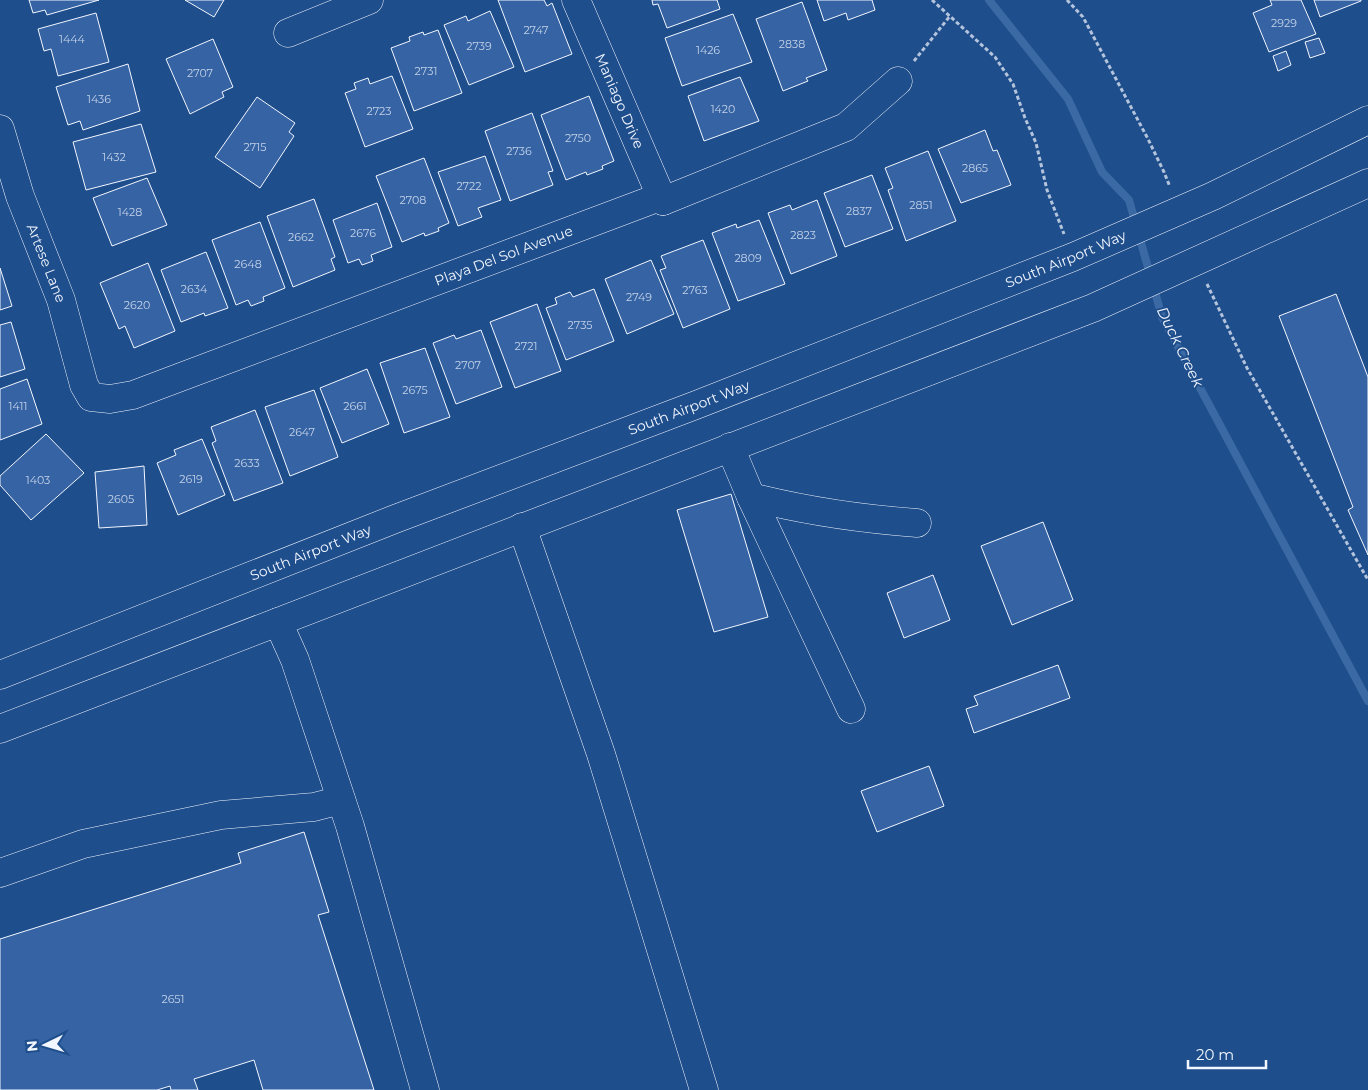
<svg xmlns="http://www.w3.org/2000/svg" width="1368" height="1090" viewBox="0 0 1368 1090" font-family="Montserrat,sans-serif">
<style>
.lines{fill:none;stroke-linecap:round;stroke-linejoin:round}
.stream{stroke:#3b69a3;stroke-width:8}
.building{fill:#3563a3;stroke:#f2f6ff}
.minor-casing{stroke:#f2f6ff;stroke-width:29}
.major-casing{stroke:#f2f6ff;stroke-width:29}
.path{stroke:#b3c4dc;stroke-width:3;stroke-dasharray:4 2.5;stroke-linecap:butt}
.minor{stroke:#1f4e8c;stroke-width:28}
.major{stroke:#1f4e8c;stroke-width:28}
.labels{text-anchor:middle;stroke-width:4;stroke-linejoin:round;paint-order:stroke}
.number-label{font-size:11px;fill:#c3d1e8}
.street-label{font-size:14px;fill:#f2f6ff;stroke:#1f4e8c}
.water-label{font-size:15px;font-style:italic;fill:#f2f6ff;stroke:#1f4e8c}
</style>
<rect width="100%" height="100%" fill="#1f4e8c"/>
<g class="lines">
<path class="stream" d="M989,0L1068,99L1102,172L1129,200L1162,317L1368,701"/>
</g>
<g class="building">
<path d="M29,0H99L47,15L45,10L33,13Z"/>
<path d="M185,0H224L214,17Z"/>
<path d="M498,0H544L547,6L552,3L572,54L525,72Z"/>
<path d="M652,0H717L720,9L667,28L658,4L653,5Z"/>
<path d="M817,0H872L875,10L848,20L846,13L824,21Z"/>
<path d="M1270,0H1301L1316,34L1269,52L1253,13L1272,5Z"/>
<path d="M1314,0H1361V1L1320,17Z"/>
<path d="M802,2L827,70L806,78L808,81L783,91L756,19Z"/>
<path d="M490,11L514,67L469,85L444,25L466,16L468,21Z"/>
<path d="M96,13L109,62L58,76L51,49L44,51L38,29Z"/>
<path d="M733,14L752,62L682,86L665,38Z"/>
<path d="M438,30L462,93L414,111L391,48L410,41L409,37L423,32L424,35Z"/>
<path d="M1319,38L1325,53L1310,58L1305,42Z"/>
<path d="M213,39L233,87L222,92L224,97L190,114L166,59Z"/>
<path d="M1286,51L1291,65L1278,71L1273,56Z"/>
<path d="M128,64L140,111L83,130L80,121L68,125L56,87Z"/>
<path d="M392,76L413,129L365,147L345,93L356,89L354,83L368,78L370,84Z"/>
<path d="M740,77L759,121L704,141L688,96Z"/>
<path d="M589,96L614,161L602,166L603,169L587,175L586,172L566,180L541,115Z"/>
<path d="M257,97L295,123L289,132L294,136L260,188L215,157Z"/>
<path d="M532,113L553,171L548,172L553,185L510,201L485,131Z"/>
<path d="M141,124L156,172L86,190L73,142Z"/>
<path d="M985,130L993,151L997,150L1011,185L961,203L938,149Z"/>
<path d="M928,151L956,221L906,241L888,190L893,188L885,168Z"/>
<path d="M485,156L501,200L478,208L482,217L458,226L438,172Z"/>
<path d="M424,158L449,223L438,228L439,231L425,236L424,233L402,242L376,176Z"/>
<path d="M872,175L893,229L845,247L824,193Z"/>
<path d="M147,178L167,225L112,246L93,198Z"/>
<path d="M314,199L335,257L331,259L335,270L293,287L267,216Z"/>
<path d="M817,200L837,256L791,274L768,213L790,205L792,210Z"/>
<path d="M377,203L392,247L371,255L373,261L362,265L359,259L348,263L333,220Z"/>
<path d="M759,220L785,284L738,301L712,233L736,224L737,228Z"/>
<path d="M260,222L285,288L263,297L264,301L251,306L248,300L236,305L212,240Z"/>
<path d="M703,240L730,309L683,328L660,270L666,268L661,256Z"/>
<path d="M206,252L228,308L205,316L204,313L181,322L161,270Z"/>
<path d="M651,260L674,314L627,334L605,279Z"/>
<path d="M148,263L175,331L134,348L125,326L119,329L100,283Z"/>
<path d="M0,268L12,306L0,310Z"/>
<path d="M594,289L614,341L566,360L546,308L557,304L555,298L570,292L573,297Z"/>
<path d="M1336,294L1368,377V555L1348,510L1353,507L1279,316Z"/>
<path d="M537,304L561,371L515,388L490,322Z"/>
<path d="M11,322L25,369L0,377V325Z"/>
<path d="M481,330L502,387L456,404L433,343L454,335L456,339Z"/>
<path d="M425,348L450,417L404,433L380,363Z"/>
<path d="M367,369L389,424L342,443L320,388Z"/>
<path d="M27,379L42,424L0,440V389Z"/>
<path d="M314,390L338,457L290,476L265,407Z"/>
<path d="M255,410L283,483L234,501L212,443L216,441L211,427Z"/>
<path d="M46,434L84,473L31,520L0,485V476Z"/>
<path d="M202,439L225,495L178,515L157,463L176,455L174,450Z"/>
<path d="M144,466L147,525L99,528L95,472Z"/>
<path d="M731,494L768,617L714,632L677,510Z"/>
<path d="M1043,522L1073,600L1012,625L981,546Z"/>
<path d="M933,575L950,620L904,638L887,593Z"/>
<path d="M1058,665L1070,698L974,733L966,709L978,705L974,696Z"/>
<path d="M929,766L944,806L877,832L861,791Z"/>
<path d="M304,832L329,912L318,915L374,1090H263L254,1060L194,1079L198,1090H171L170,1086L157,1090H0V939L241,863L238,853Z"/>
</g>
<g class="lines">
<defs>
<g id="minor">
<path id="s1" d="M576,0L663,201"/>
<path d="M288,33L369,0"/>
<path id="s2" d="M0,129L20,196L61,300L84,385L91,397L110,399L133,395L657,198L663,201L846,127L898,81"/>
<path d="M730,447L751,497L851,709"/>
<path d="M751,497C806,511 861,519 917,523"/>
<path d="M522,527L601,754L704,1090"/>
<path d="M278,622L295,660L350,826L425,1090"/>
<path d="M0,873L83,844L221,815L314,807L341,800"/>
</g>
<g id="major">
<path id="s3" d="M0,675L395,519L696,405L1073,257L1213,196L1368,120"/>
<path d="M0,729L1093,308L1368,183"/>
</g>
</defs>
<use href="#minor" class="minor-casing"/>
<use href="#major" class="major-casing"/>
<g class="path">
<path d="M932,0L995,57L1013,84L1025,118L1036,143L1047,190L1064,234"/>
<path d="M1067,0L1083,17L1148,139L1164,172L1170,187"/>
<path d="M914,61L950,16"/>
<path d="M1207,284L1247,368L1368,580"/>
</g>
<use href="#minor" class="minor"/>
<use href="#major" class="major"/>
</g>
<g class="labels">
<g class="number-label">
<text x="1284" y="27">2929</text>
<text x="536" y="34">2747</text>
<text x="72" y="43">1444</text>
<text x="792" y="48">2838</text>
<text x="479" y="50">2739</text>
<text x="708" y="54">1426</text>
<text x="426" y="75">2731</text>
<text x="200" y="77">2707</text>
<text x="99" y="103">1436</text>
<text x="723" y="113">1420</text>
<text x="379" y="115">2723</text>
<text x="578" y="142">2750</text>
<text x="255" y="151">2715</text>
<text x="519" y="155">2736</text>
<text x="114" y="161">1432</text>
<text x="975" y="172">2865</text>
<text x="469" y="190">2722</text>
<text x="413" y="204">2708</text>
<text x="921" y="209">2851</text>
<text x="859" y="215">2837</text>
<text x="130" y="216">1428</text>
<text x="363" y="237">2676</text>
<text x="803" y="239">2823</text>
<text x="301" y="241">2662</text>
<text x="748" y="262">2809</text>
<text x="248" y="268">2648</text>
<text x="194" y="293">2634</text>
<text x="695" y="294">2763</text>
<text x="639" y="301">2749</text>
<text x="137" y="309">2620</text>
<text x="580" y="329">2735</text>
<text x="526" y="350">2721</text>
<text x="468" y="369">2707</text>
<text x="415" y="394">2675</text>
<text x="18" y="410">1411</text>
<text x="355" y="410">2661</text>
<text x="302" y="436">2647</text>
<text x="247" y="467">2633</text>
<text x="191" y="483">2619</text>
<text x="38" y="484">1403</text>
<text x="121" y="503">2605</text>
<text x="173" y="1003">2651</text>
</g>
<g class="street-label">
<text dy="5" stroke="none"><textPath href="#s1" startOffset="110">Maniago Drive</textPath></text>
<text dy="5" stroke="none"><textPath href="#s2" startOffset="722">Playa Del Sol Avenue</textPath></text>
<text dy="5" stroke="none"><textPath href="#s3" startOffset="1144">South Airport Way</textPath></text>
<text dy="5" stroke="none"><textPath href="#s2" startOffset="142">Artese Lane</textPath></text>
<text dy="5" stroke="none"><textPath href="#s3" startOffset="739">South Airport Way</textPath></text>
<text dy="5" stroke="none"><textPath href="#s3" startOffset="334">South Airport Way</textPath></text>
</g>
<g class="water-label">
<text transform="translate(1180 347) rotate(64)" y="5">Duck Creek</text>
</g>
</g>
<g transform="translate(45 1045) rotate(265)" stroke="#1f4e8c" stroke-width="4" paint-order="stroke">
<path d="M0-4L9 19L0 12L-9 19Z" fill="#f2f6ff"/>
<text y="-8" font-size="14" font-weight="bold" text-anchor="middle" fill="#f2f6ff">N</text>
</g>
<path d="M1188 1060v8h78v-8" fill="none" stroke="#f2f6ff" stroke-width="2.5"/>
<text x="1196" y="1060" font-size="15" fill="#f2f6ff" stroke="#1f4e8c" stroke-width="4" paint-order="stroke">20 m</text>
</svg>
